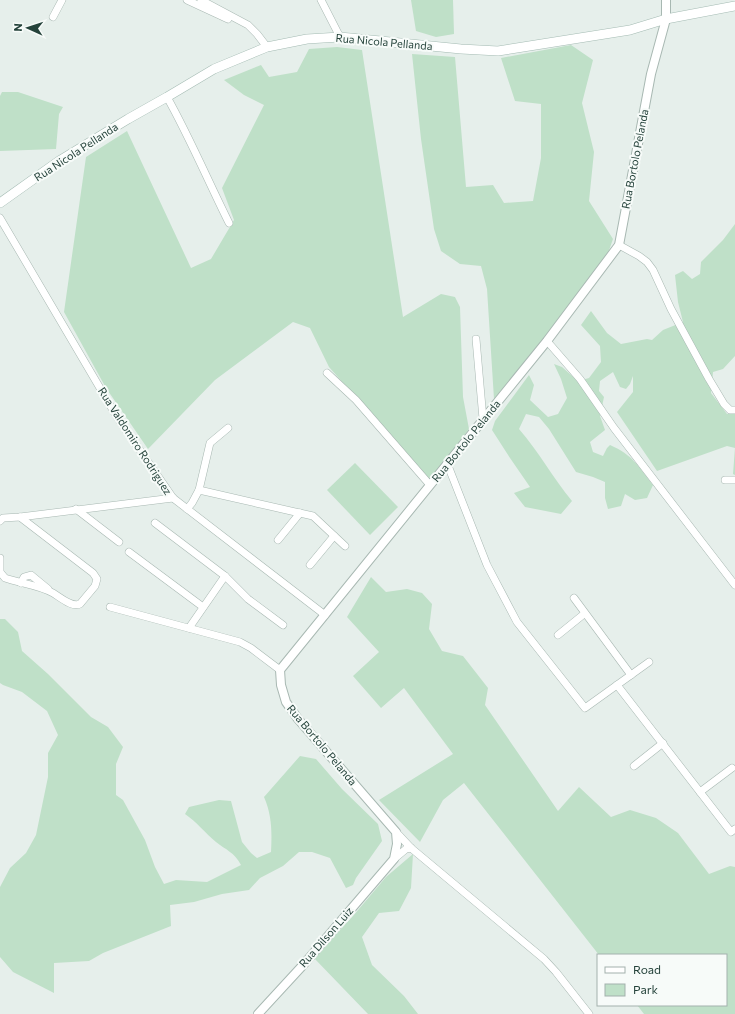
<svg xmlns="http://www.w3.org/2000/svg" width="735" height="1014" viewBox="0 0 735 1014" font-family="Commissioner,sans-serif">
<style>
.green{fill:#bfe0c8}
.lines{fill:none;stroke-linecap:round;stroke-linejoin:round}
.minor-casing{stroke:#a8b8b2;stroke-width:8}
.tertiary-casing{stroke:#a8b8b2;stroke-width:10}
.secondary-casing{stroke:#a4bbb3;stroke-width:10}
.minor{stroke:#fff;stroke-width:7}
.tertiary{stroke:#fff;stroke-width:8}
.secondary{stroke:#fff;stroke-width:9}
.labels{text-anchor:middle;stroke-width:4;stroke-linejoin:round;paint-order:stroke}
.street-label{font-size:11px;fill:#24423a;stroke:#f7fbf9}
</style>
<rect width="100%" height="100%" fill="#e6efeb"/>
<g class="green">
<path d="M411,0H453L454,34L436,37L416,31Z"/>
<path d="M571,45L593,60L582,103L594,152L589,201L613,239L606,259L559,321L494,399L487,289L481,266L460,264L441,251L434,229L421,139L412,54L455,57L466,187L493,185L504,203L533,201L541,158V104L515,101L501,58Z"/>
<path d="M337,47L362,50L403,317L441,294L455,297L460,307L463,397L469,429L430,481L329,367L310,328L293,322L215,380L148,449L106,388L64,312L86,157L127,131L191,268L211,259L234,220L222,188L264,105L244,95L224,80L261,65L269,77L297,72L309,49Z"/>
<path d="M2,92H18L63,107L59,114L56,149L0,151V96Z"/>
<path d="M735,224V356L723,369L713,372L711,393L727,414L735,413V475L733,474L735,448L727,446L657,471L617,412L633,392V376L630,384L626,389L620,387L613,372L600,381L599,391L604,397L600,416L605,430L590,442L593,452L603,456L607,448L610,445C633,455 638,466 653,485L647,498L635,500L625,494L621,506L608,509L605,498V482L593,477L576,472L549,429L539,417L526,414L519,429C539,452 553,478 572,501L561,514L525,507L514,493L530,487L510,458L492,430L495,421L529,375L534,385L530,400L548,417L558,414L567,398L561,379L554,364L562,367L578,381L589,378L601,362L600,346L581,325L591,311L607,333L621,344L647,339L652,340L663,330L683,322L678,302L675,275L683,271L692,279L700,274L701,262L723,240Z"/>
<path d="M355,463L398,507L370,535L327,490Z"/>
<path d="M371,577L386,592L407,589L422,593L432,604L429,629L442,651L463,656L488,688L485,705L558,811L579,787L611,817L630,810L656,818L678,833L709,874L730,866L735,867V1014H644L637,1005H726V955H599L464,783L443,800L420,842L379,800L453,754L404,688L381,708L353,676L379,652L347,617Z"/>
<path d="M0,619H5L18,632L22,651L48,674L91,717L108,727L123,747L116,764V795L123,800L145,840L155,867L164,884L176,880L207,882L241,865C234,852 226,850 216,842C205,833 197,822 185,814L189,807L219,800L231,801L242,842L251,853L257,858L271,852C272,833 272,815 264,797L300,756L316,759L342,789L378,824L382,841L356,878L353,885L346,888L330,858L312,852H299L283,866L260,878L249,890L222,894L194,902L170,905L171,926L103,953L89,961L54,963V993L13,972L0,957V887L10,868L26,853L36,835L48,777V753L58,735L47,711L22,692L3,685L0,683Z"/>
<path d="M413,854L411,888L399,911L379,913L362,937L372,965L404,996L418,1014H368L314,958L353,916L386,877Z"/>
</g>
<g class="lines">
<defs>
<g id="minor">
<path d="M187,0L228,19"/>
<path d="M201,0L248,25L257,34L267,47"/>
<path d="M321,0L340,37"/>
<path d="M53,17L62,0"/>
<path d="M167,97C190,138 208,181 229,223"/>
<path d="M0,218L117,417L173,498L325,615"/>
<path d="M619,245L639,256L647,262L653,270L671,309L709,379L724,404L730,410H735"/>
<path d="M476,339L483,419"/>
<path d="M547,341L580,379L614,428L735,585"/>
<path d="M327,373L356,400L430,485"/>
<path d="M447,463L487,565L517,622L585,708L649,662"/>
<path d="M725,480H735"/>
<path d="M199,490L210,443L228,428"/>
<path d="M76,509L119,542"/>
<path d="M187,509L192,503L199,490L313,516L345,546"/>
<path d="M0,521L3,518L20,517L173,498"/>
<path d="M155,523L225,576L248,599L283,625"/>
<path d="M278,540L300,513"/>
<path d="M129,552L203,607"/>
<path d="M0,558V572L5,578C19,583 39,585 53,593C60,597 72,608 80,604L95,586L97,579L93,573L20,517"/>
<path d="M310,565L334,536"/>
<path d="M21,583L24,577L31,575L48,589"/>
<path d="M574,598L631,675"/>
<path d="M110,607L240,642L251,648L280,670"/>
<path d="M189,628L225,576"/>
<path d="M558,635L584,614"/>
<path d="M617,685L731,832L735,829"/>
<path d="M634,766L663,743"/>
<path d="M700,792L732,768"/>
<path d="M396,832L411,848L544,959L556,972L589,1014"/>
<path d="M394,859L406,849L411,848"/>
</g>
<path id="tertiary" d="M258,1014L304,964L394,859L397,844L396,832L298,719L286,702L281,685L280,670L547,341L619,245L651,74L666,19V0"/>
<path id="secondary" d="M0,203L59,161L128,119L167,97L214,69L267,47L307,39L340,37L461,49L498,51L630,30L666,19L735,6"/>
</defs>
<use href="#minor" class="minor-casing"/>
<use href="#tertiary" class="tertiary-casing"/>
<use href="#secondary" class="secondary-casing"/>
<use href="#minor" class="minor"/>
<use href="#tertiary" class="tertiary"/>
<use href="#secondary" class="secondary"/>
</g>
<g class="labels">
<g class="street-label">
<text transform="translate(384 42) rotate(5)" y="4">Rua Nicola Pellanda</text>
<text transform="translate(76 152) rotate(-33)" y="4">Rua Nicola Pellanda</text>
<text transform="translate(635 159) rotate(-79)" y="4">Rua Bortolo Pelanda</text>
<text transform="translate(135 441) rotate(57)" y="4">Rua Valdomiro Rodriguez</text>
<text transform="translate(466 441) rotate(-51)" y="4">Rua Bortolo Pelanda</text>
<text transform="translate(322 745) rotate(50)" y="4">Rua Bortolo Pelanda</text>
<text transform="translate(326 937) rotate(-49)" y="4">Rua Dilson Luiz</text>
</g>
</g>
<rect x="597" y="954" width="130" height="52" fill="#f7fbf9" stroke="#a3b1ad"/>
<rect x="605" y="967" width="20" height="6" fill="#ffffff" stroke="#a3b1ad"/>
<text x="633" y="974" font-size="12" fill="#24423a">Road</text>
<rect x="605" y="984" width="20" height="12" fill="#bfe0c8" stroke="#a3b1ad"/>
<text x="633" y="994" font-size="12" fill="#24423a">Park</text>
<g transform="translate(28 28) rotate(273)" stroke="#f7fbf9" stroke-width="3" paint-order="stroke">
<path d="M0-3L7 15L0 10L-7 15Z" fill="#24423a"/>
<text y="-6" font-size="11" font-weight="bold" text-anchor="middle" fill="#24423a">N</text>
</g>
</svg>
